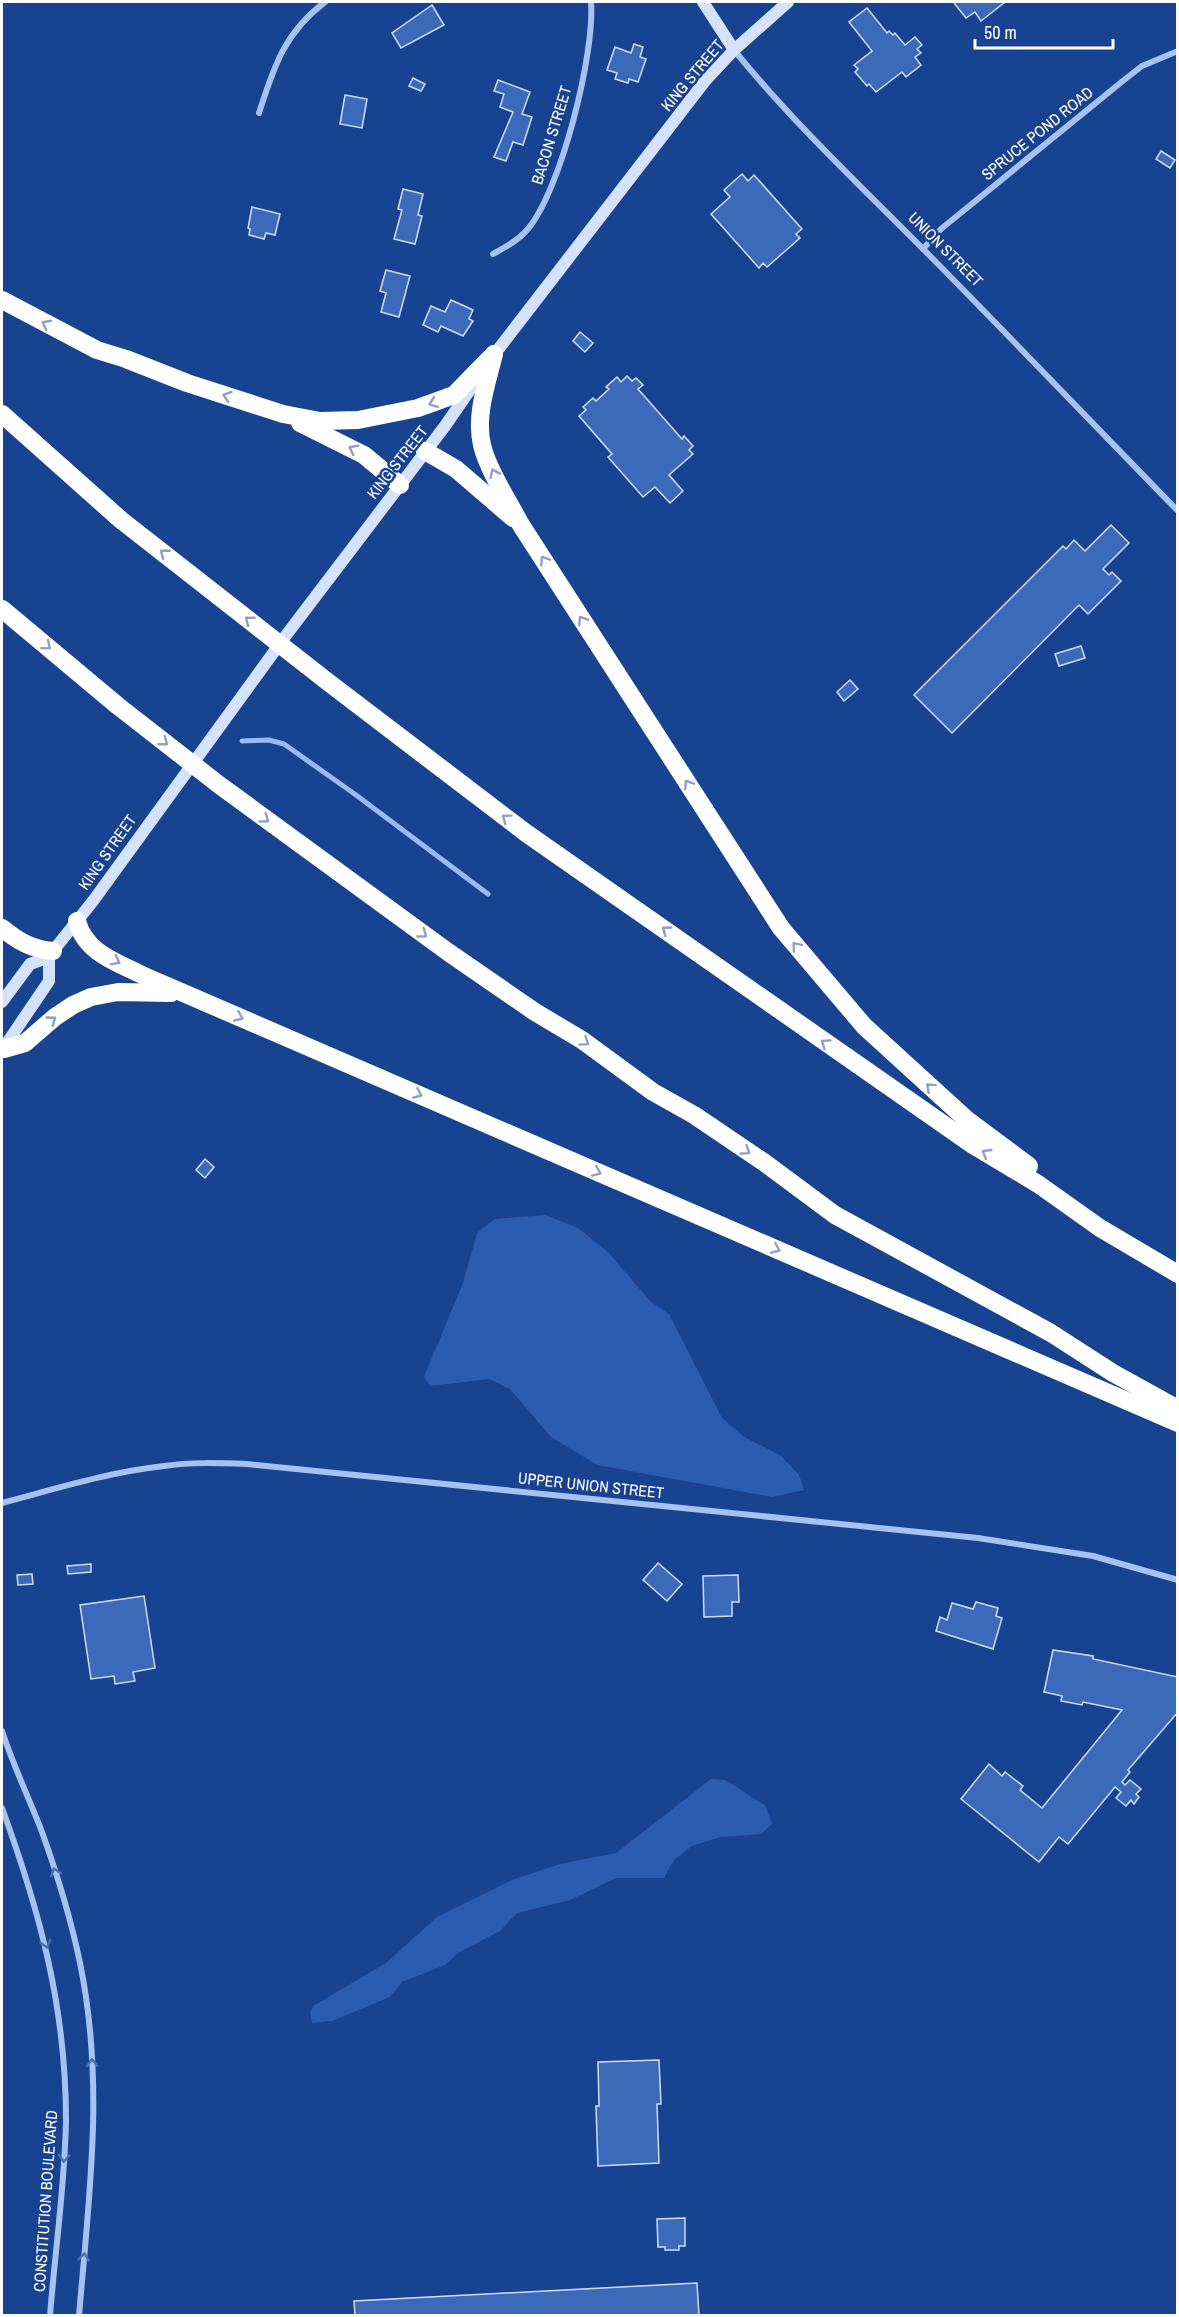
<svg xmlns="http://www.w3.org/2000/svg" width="1179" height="2317" viewBox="0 0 1179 2317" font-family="'Archivo Narrow',sans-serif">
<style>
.green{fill:#2a5cb0}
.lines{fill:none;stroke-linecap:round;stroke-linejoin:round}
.stream{stroke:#99bbf2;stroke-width:5}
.building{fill:#3c6ab8;stroke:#cddefb;stroke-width:1.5}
.street{stroke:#a6c2f0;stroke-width:6}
.secondary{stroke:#d4e2fb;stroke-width:12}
.highway{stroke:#fff;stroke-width:18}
.oneway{stroke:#8ca1c8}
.oneway2{stroke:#4a6fb2}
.labels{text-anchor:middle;stroke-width:5;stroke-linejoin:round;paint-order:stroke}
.street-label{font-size:16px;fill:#fff;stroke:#184391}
</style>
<rect width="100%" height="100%" fill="#184391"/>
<g class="green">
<path d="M545,1215L578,1228L609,1253L650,1301L669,1314L722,1418L744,1437L780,1455L799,1475L804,1490L772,1497L597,1465L550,1436L510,1389L489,1379L430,1386L424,1377L463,1283L477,1233L495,1219Z"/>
<path d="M711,1779L725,1780L765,1805L772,1824L761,1834L721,1837L692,1846L674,1860L664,1878H616L570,1900L517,1913L500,1931L458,1953L445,1965L402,1982L390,1997L332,2021L312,2023L310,2013L313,2006L386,1963L437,1917L512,1880L560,1864L616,1853Z"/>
</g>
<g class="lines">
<path class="stream" d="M242,741L269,740L284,744L356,795L488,894"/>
</g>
<g class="building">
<path d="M956,2H1005L981,21L975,12L966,18L954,3Z"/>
<path d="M432,5L444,25L401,48L392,33Z"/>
<path d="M867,8L887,33L889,31L893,35L895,33L905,45L915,37L922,45L917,49L921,53L915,57L921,65L906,77L902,72L876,92L869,84L867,86L855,72L858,69L854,65L872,51L849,22Z"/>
<path d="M634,44L643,47L640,57L646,59L638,82L629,79L628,83L615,79L617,73L607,70L615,47L631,53Z"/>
<path d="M413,78L425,84L421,91L409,86Z"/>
<path d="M498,80L530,92L522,114L532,117L523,145L513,142L506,161L494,157L513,112L500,107L504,94L494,91Z"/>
<path d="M345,95L367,99L362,128L340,124Z"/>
<path d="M1161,151L1175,160L1170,168L1156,159Z"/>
<path d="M742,174L748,181L754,175L802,229L796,234L800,238L767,267L763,263L759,268L711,214L730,197L724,190Z"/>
<path d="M403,189L423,194L418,215L422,216L415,244L394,239L402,210L398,209Z"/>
<path d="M252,207L280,214L275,235L266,233L264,239L249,235L250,229L248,228Z"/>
<path d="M386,270L410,276L399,317L381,312L386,293L380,291Z"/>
<path d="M451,300L473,310L469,319L473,321L463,336L441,326L438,332L423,325L431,306L445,312Z"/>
<path d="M580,332L593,343L585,352L573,341Z"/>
<path d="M627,376L632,381L636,378L643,385L638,389L682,439L684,436L693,446L689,450L693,454L669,475L683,491L670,503L655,487L643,497L608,457L612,454L579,416L586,410L583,407L593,398L596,401L609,389L606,387L617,377L621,382Z"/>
<path d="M1111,525L1129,543L1103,569L1109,575L1112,572L1121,581L1088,614L1079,605L952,733L914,695L1063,546L1066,549L1074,540L1085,551Z"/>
<path d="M1081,646L1085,658L1059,666L1055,654Z"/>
<path d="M850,680L858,689L844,701L837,692Z"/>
<path d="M205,1159L214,1167L205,1178L196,1170Z"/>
<path d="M658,1563L682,1584L667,1601L643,1580Z"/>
<path d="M91,1564V1572L68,1574L67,1566Z"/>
<path d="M32,1574L33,1584L18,1585L17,1575Z"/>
<path d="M738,1575L739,1602H732V1616L704,1617L703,1576Z"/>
<path d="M144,1596L155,1668L133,1672L135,1681L115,1684L114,1676L91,1679L80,1605Z"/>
<path d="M976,1602L998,1608L996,1616L1002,1618L993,1649L936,1631L940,1617L947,1620L952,1603L973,1609Z"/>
<path d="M1053,1650L1093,1656V1659L1178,1677V1712L1128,1770L1130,1772L1122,1782L1125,1785L1130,1780L1141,1789L1136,1794L1139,1797L1134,1804L1131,1800L1126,1806L1116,1798L1121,1792L1115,1787L1068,1844L1059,1837L1039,1862L961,1799L989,1764L1002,1776L1005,1772L1023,1786L1020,1790L1042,1808L1122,1710L1083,1702L1082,1705L1061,1701L1062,1696L1044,1692Z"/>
<path d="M659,2060L661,2104H657L659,2163L598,2166L596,2106H599L598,2062Z"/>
<path d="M685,2218V2246H679V2250H665V2247H658L657,2219Z"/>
<path d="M697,2283L699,2316H355L354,2301Z"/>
</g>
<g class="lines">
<g class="street">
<path d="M734,50C794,124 864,189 931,257C1014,341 1095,426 1178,511"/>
<path d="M259,113C274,66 285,32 325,2"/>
<path d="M923,249L941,229L1124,80L1142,66L1178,51"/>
<path d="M493,254C505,247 518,241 527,230C561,191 595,53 591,2"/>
<path d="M2,1503C55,1489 109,1472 164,1466C191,1462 219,1463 247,1464L978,1538L1093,1556L1178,1580"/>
<path d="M2,1731C13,1765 29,1798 42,1832C57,1874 71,1919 80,1963C105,2084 89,2195 79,2316"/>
<path d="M2,1808C40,1912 66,2008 66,2120C65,2185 55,2250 50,2316"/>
</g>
<g class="secondary">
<path d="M703,2L734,50"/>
<path d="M490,360L705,81L734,50L788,2"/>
<path d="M2,1002L30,964L49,957"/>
<path d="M3,1049L49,981V957L53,951L93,901L287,634L445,426L474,384"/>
</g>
<g class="highway">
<path d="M2,300L97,350L126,359L187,383L283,414L320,421L358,420L418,408L454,395L493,355"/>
<path d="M494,354C487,383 475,415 482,445C487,468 510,504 521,525L781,928L864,1026L966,1119L1029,1166"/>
<path d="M2,414L121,520L328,682L526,833L973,1145L1038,1184L1100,1228L1178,1274"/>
<path d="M300,423L364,455L400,485"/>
<path d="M425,451L456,469L513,518"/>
<path d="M2,609L118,706L218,784L448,952L535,1012L582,1040L653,1092L694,1115L765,1163L835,1215L1051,1333L1113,1373L1178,1409"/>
<path d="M77,921C85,953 117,962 144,976L1178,1423"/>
<path d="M2,928C18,941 31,949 53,951"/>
<path d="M4,1049L25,1043L55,1017L73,1005L91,997L118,992L171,993"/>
</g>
</g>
<defs><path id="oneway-chevron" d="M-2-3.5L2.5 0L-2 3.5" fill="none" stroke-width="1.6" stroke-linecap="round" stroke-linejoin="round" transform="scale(1.5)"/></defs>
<g class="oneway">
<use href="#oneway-chevron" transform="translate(46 324) rotate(-152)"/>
<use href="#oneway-chevron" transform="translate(227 396) rotate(-162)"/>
<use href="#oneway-chevron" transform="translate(433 403) rotate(159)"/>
<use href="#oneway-chevron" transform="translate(353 449) rotate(-153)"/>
<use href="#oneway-chevron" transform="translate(494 473) rotate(-114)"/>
<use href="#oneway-chevron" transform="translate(164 553) rotate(-142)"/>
<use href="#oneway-chevron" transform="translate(544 560) rotate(-123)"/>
<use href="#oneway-chevron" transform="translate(249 620) rotate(-142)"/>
<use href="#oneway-chevron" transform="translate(582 620) rotate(-123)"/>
<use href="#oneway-chevron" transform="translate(47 646) rotate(40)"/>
<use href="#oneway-chevron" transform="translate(164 742) rotate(38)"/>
<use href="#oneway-chevron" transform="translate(688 784) rotate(-123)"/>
<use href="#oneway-chevron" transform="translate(506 818) rotate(-143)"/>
<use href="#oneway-chevron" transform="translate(265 819) rotate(36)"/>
<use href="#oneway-chevron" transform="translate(666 930) rotate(-144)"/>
<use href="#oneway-chevron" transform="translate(423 934) rotate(36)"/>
<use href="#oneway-chevron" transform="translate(796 946) rotate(-130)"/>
<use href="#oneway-chevron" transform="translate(116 961) rotate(27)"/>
<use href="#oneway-chevron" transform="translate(239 1017) rotate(23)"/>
<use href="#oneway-chevron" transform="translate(52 1020) rotate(-36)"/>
<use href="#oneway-chevron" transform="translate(585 1042) rotate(34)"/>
<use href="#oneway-chevron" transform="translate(825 1043) rotate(-145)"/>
<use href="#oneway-chevron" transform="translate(930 1087) rotate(-138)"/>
<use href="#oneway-chevron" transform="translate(418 1094) rotate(23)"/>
<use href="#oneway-chevron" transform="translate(746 1151) rotate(34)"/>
<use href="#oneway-chevron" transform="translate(986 1153) rotate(-149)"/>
<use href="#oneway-chevron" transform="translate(597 1172) rotate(23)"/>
<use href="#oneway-chevron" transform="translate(776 1249) rotate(23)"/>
</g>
<g class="oneway2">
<use href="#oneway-chevron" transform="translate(55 1872) rotate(-108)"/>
<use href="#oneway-chevron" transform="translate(46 1944) rotate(75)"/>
<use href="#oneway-chevron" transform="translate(92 2063) rotate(-92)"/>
<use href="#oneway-chevron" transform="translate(64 2158) rotate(94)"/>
<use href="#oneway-chevron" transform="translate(84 2257) rotate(-84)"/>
</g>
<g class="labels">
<g class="street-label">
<text transform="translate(692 75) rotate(-50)" y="6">KING STREET</text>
<text transform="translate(1037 133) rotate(-39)" y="6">SPRUCE POND ROAD</text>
<text transform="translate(551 135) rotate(-73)" y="6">BACON STREET</text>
<text transform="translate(946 249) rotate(45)" y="6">UNION STREET</text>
<text transform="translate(397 462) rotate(-52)" y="6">KING STREET</text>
<text transform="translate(107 852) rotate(-55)" y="6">KING STREET</text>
<text transform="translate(591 1485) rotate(6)" y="6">UPPER UNION STREET</text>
<text transform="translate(45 2201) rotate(-86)" y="6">CONSTITUTION BOULEVARD</text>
</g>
</g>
<rect width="1179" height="2317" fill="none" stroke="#ffffff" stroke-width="6"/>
<path d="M975 39v9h138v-9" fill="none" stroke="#ffffff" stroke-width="3"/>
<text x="984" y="39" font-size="18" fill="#ffffff" stroke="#184391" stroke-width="4.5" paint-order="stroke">50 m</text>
</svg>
